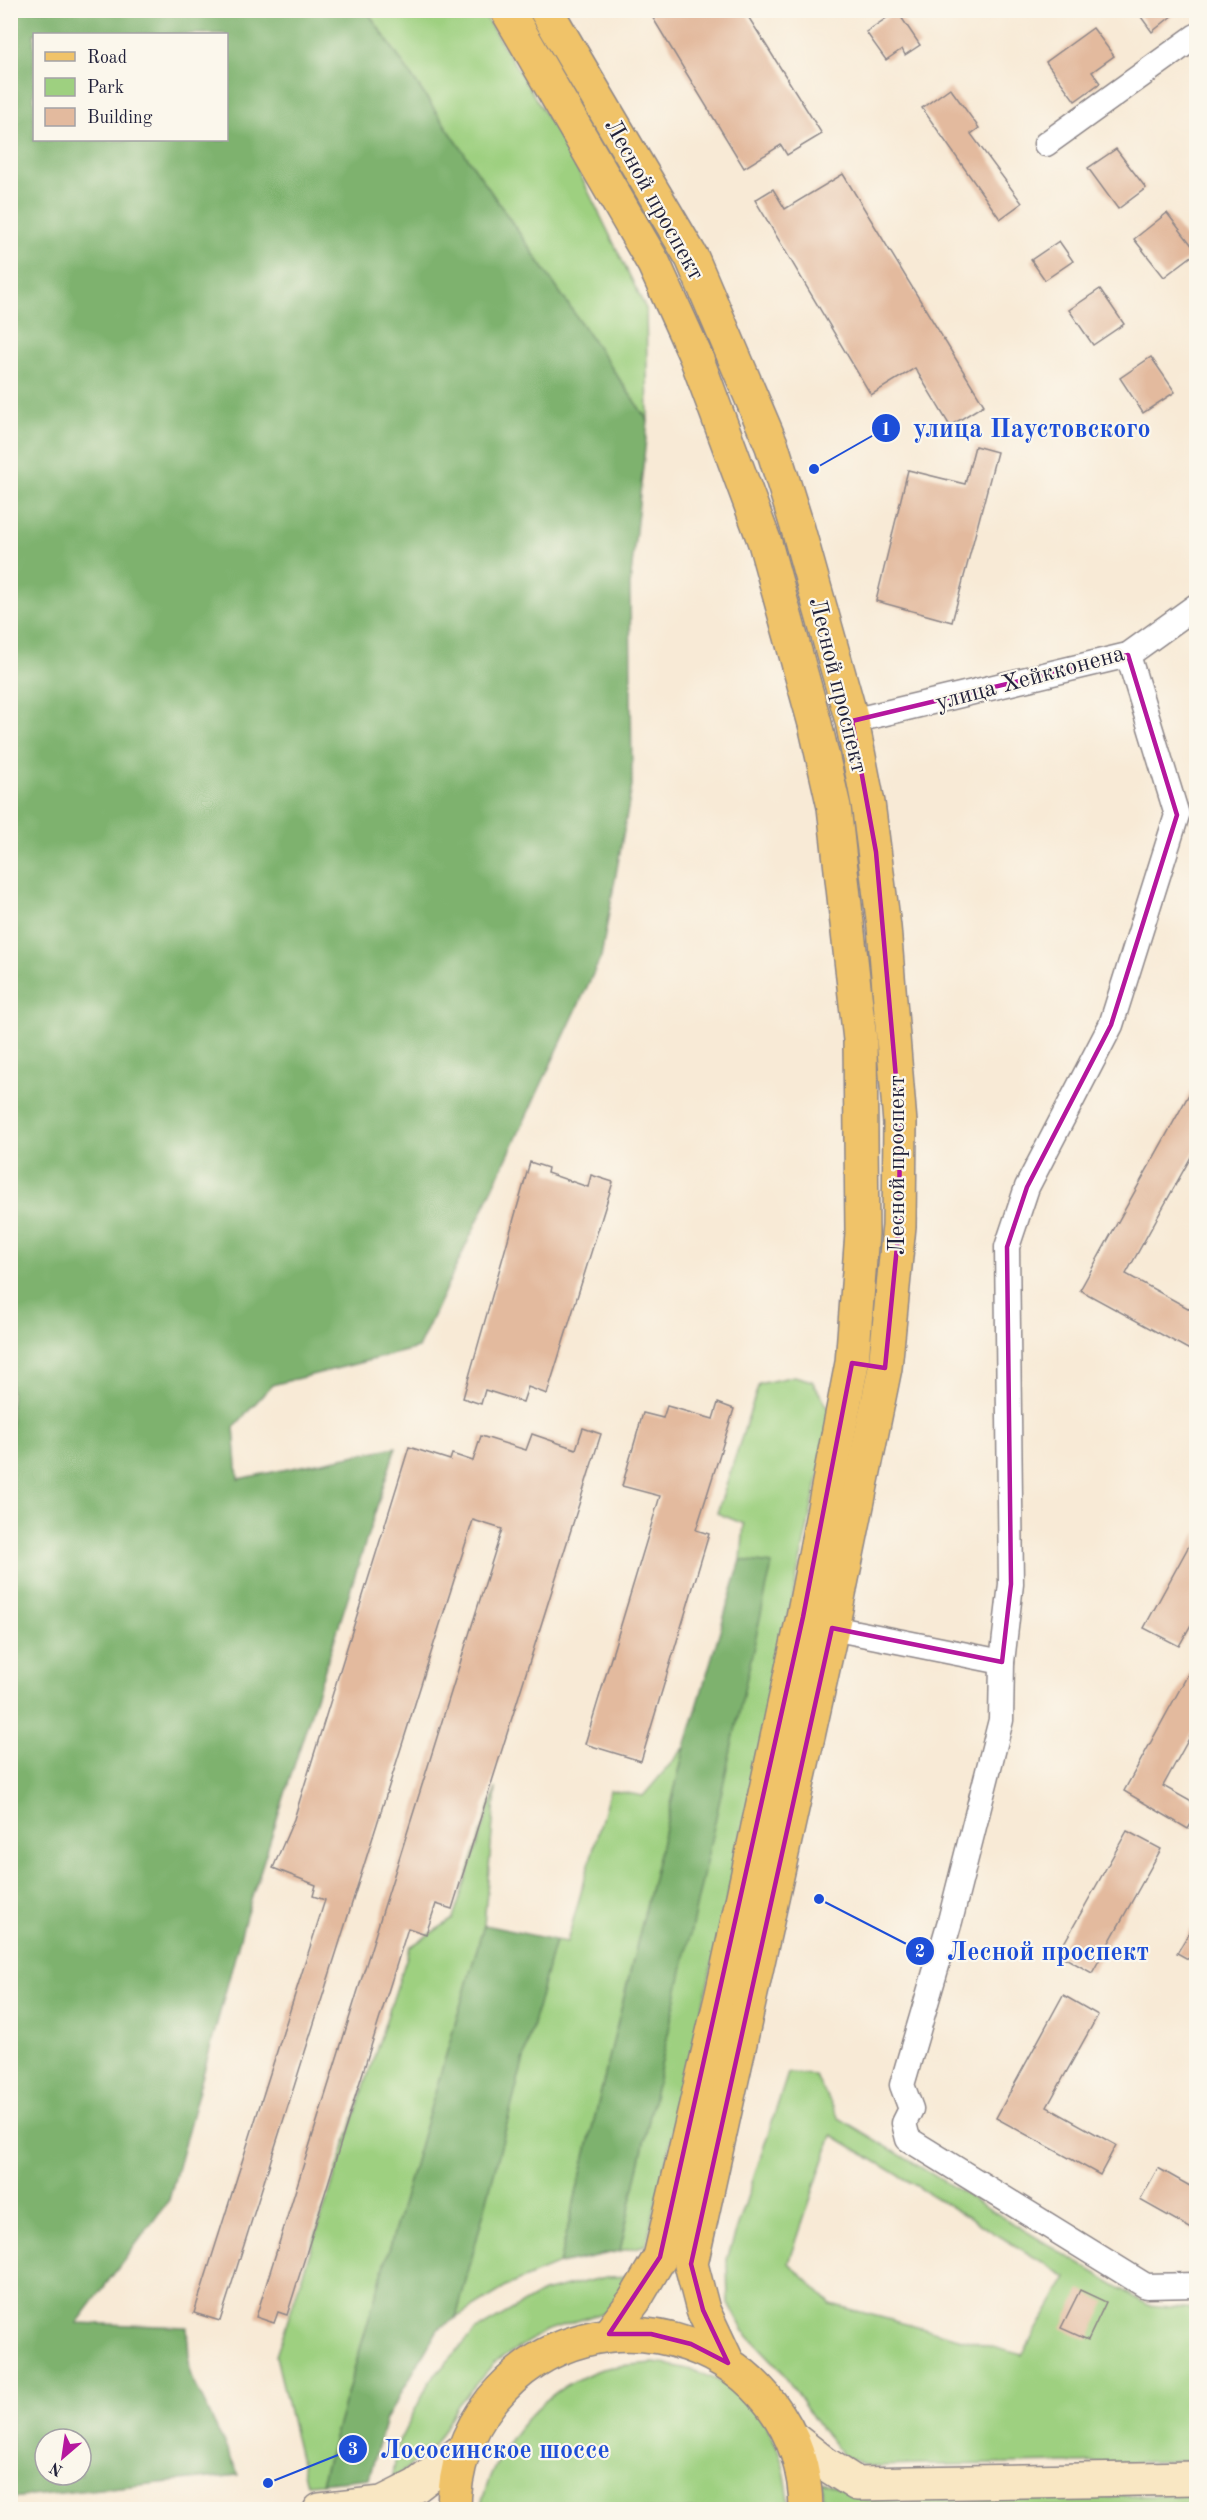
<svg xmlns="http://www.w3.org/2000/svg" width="1207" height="2520" viewBox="0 0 1207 2520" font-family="'Old Standard TT',serif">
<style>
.green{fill:#9ed080;stroke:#60795e;stroke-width:1.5;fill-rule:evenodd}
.forest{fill:#7eb26e;stroke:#506a54;stroke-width:1.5;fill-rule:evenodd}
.building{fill:#e3ba9e}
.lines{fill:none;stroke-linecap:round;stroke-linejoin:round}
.street-casing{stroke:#8d8688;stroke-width:27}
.secondary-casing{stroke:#8d8688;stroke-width:36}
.primary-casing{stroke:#8d8688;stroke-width:36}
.street{stroke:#fff;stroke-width:24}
.secondary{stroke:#f9e7c3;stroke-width:33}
.primary{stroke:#f0c369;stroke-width:33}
.marked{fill:none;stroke:#b5179e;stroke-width:4.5;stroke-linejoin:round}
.labels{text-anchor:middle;stroke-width:4.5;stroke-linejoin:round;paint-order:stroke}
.street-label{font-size:24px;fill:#22223b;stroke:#fbf7ec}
.leader{fill:none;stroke:#1d4ed8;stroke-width:2}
.callout-dot{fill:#1d4ed8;stroke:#fbf7ec;stroke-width:2}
.mark-label{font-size:18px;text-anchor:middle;font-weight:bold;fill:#fff}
.callout-label{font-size:26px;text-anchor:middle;font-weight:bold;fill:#1d4ed8;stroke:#fbf7ec;stroke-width:4.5;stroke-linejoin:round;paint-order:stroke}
</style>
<rect width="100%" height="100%" fill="#fbf7ec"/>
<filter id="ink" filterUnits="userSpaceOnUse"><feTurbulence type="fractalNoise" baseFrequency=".0167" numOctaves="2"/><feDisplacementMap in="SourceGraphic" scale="12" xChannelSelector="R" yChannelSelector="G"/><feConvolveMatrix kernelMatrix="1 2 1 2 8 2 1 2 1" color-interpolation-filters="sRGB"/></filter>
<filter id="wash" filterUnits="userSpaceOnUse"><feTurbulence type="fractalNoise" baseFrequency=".008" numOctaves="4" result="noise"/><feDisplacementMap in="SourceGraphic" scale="24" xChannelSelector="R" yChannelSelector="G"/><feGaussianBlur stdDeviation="1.35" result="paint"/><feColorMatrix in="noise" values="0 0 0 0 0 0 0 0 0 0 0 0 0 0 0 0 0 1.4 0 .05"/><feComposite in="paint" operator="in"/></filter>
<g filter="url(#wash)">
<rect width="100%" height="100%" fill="#f8ead6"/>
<g class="green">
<path d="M367,11H482L571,156L646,309L648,421Z"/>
<path d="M794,1376L812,1381L832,1414L722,1924L646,2245L620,2251L771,1565L741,1560L744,1524L717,1513L759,1384Z"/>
<path d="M685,1747L559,2264L511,2284L456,2318L555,1940L567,1942L610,1790L643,1796Z"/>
<path d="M496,1788L484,1925L321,2483L306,2484L276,2356L410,1947L453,1919Z"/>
<path d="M788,2073L815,2075L839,2118L1148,2305L1196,2309V2461L867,2466L844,2456L821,2429L780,2369L743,2330L728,2301L727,2259ZM832,2135L1067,2277L1022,2355L831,2304L789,2263Z"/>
<path d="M633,2276L608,2311L545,2331L494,2363L458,2405L435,2444L392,2481L398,2444L429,2382L475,2331L543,2292L606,2277Z"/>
<path d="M653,2363C714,2369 759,2394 780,2455C786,2472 787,2492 791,2510H480C493,2450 536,2394 594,2372C612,2365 634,2365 653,2363Z"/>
<path d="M822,2482L868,2500L1196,2495V2507L822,2510Z"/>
</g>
<g class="forest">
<path d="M11,10L367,11L648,421L630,585L632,786L601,957L418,1348L272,1385L234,1427L238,1479L396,1447L246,1916L169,2200L77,2323L187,2327L190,2373L239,2475L11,2498ZM34,34H226V140H34ZM45,2439H81V2475H45Z"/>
<path d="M741,1560L772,1564L620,2251L559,2264L685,1747Z"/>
<path d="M484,1925L555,1940L456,2318L438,2329L386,2419L369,2478L321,2483Z"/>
</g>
<g id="blocks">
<g class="building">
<path d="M648,10H744L822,134L787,155L781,145L744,168Z"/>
<path d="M1136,10H1179L1152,32Z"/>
<path d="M897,11L920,45L905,55L902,49L886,60L866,32Z"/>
<path d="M1093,28L1114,56L1092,72L1100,83L1075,101L1046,62Z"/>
<path d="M950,88L979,128L971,134L1022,203L1000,219L922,108Z"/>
<path d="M1116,149L1146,188L1118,209L1088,168Z"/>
<path d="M843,174L984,405L950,426L915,368L871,395L755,200L773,189L785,209Z"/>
<path d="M1167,213L1197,252L1164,277L1134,239Z"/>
<path d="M1059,241L1073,261L1045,280L1031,260Z"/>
<path d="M1100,289L1124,324L1093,345L1069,310Z"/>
<path d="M1151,357L1175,392L1143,413L1120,378Z"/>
<path d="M975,446L997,452L952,622L876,601L908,470L965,484Z"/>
<path d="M1197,1080V1146L1126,1274L1197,1313V1354L1080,1290Z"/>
<path d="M530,1162L548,1168L547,1173L588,1187L591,1175L613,1182L547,1394L528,1387L523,1402L485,1390L481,1404L463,1398Z"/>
<path d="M718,1403L734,1409L696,1530L709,1534L641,1761L585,1744L660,1496L622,1486L643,1413L663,1418L667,1406L713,1419Z"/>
<path d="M583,1428L601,1434L452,1909L436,1904L426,1934L408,1928L287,2315L278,2312L274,2323L256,2317L502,1529L473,1520L220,2321L194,2313L325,1900L313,1896L316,1885L273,1868L294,1819L409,1447L450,1460L452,1454L473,1461L481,1436L526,1450L532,1434L576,1449Z"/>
<path d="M1197,1531V1614L1179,1646L1144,1628Z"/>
<path d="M1197,1658V1724L1163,1786L1197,1805V1814L1188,1829L1124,1791Z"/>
<path d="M1127,1831L1161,1849L1092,1973L1058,1954Z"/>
<path d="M1197,1920V1964L1177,1953Z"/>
<path d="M1063,1995L1098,2015L1047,2107L1116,2145L1100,2175L996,2118Z"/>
<path d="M1158,2168L1197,2190V2232L1140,2200Z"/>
<path d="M1080,2290L1106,2302L1088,2340L1061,2328Z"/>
</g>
</g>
</g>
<g filter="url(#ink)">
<use href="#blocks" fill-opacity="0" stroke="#8d8688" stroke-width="1.5"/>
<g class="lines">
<defs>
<g id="street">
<path d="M1046,144L1196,36"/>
<path d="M1128,655L1177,815L1111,1025L1027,1187L1007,1247L1011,1584L1002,1662L1001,1720L950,1921L902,2085L911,2109L904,2123L908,2139L1146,2286L1196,2285"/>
<path d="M852,721L1128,655L1196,606"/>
<path d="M832,1628L1002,1662"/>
</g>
<g id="secondary">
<path d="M791,2437L824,2463L857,2484L1196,2478"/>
<path d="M320,2510L382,2503L416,2486L463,2450"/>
</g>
<g id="primary">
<path d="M507,10L654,264L696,357L765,543L815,724L834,807L860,1040L862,1233L852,1363L803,1617L722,1994L660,2257L634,2301L609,2334"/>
<path d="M546,10L692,258L772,446L798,529L852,721L868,803L884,927L900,1123L899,1226L885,1368L832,1628L691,2264L703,2310L728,2363"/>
<path d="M454,2510C454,2469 467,2432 492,2400C596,2272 805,2343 806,2510"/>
</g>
</defs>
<use href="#street" class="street-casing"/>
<use href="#secondary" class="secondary-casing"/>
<use href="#primary" class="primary-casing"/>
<use href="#street" class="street"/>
<use href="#secondary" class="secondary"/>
<use href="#primary" class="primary"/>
</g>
</g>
<path class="marked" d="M1128,655L1177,815L1111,1025L1027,1187L1007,1247L1011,1584L1002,1662L832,1628L691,2264L703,2310L728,2363L691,2344L651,2334H609L660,2257L803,1617L852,1363L885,1368L899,1226L900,1123L876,852L852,721Z"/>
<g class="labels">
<g class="street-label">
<text transform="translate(655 199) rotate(61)" y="8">Лесной проспект</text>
<text transform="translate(1030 677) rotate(-15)" y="8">улица Хейкконена</text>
<text transform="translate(839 685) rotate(76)" y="8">Лесной проспект</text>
<text transform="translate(896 1165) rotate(-90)" y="8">Лесной проспект</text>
</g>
</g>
<path class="leader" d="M814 469L886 428M819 1899L920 1951M268 2483L353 2449"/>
<g class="callout-dot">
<circle cx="814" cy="469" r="6"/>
<circle cx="819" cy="1899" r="6"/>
<circle cx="268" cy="2483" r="6"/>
<circle cx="886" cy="428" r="15"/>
<circle cx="920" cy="1951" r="15"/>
<circle cx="353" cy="2449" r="15"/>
</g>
<g class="mark-label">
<text x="886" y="435">1</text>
<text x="920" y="1957">2</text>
<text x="353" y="2455">3</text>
</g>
<g class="callout-label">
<text x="1032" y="437">улица Паустовского</text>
<text x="1048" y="1960">Лесной проспект</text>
<text x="495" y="2458">Лососинское шоссе</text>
</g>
<rect width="1207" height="2520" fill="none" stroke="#fbf7ec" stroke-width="36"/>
<rect x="33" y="33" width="195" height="108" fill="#fbf7ec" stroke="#a4a2a5" stroke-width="1.5"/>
<rect x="45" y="52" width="30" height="9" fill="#f0c369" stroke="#a4a2a5" stroke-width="1.5"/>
<text x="87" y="63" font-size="18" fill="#22223b">Road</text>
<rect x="45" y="78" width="30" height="18" fill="#9ed080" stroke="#a4a2a5" stroke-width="1.5"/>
<text x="87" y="93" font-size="18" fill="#22223b">Park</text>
<rect x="45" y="108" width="30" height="18" fill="#e3ba9e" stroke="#a4a2a5" stroke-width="1.5"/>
<text x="87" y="123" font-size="18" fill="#22223b">Building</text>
<g transform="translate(63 2457) rotate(209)"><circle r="28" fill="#fbf7ec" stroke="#a4a2a5" stroke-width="1.5"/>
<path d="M0-4.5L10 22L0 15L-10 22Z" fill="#b5179e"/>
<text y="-9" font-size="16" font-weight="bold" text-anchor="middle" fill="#22223b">N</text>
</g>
</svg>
